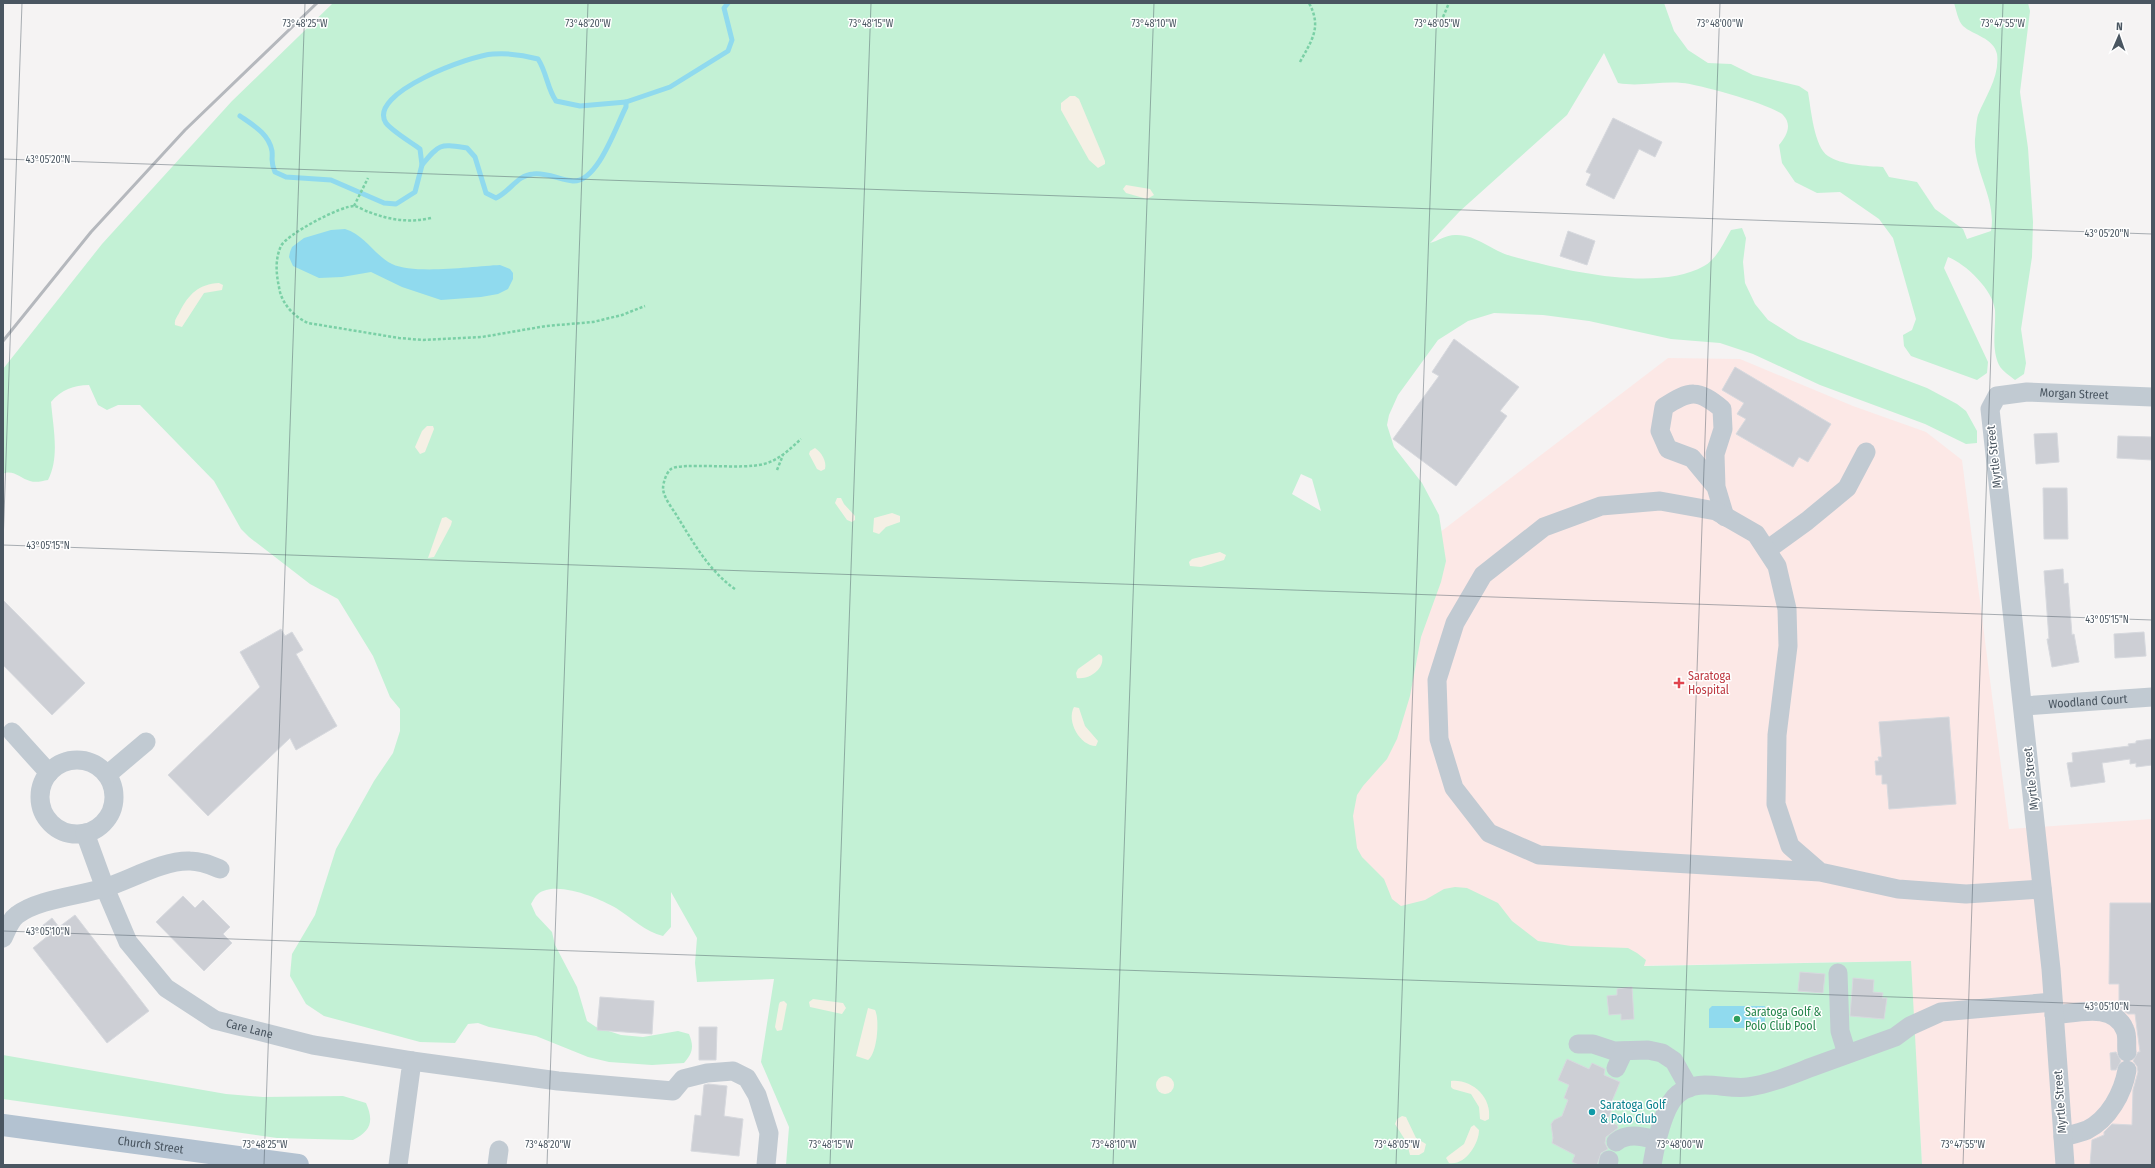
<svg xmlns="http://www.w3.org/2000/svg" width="2155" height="1168" viewBox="0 0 2155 1168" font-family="'Fira Sans Condensed',sans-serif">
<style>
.medical{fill:#fce8e6}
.green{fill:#c3f1d5;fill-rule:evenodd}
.sand{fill:#f5f0e5}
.water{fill:#90daee}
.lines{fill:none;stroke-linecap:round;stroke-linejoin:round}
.stream{stroke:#90daee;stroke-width:5}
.building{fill:#cdcfd5;stroke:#d7d9de}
.path{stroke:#7ad0a6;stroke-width:2.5;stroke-dasharray:3 2;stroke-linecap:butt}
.minor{stroke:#c1cad2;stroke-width:19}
.major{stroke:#b3c2d1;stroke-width:22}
.rail{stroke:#b5b8bd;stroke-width:3}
.ticks{fill:none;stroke:#4a5661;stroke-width:1;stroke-opacity:0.45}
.health-dot{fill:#e0444e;stroke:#fff;stroke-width:1.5}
.leisure-dot{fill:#2e9e5b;stroke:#fff;stroke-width:1.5}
.culture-dot{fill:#0f9aa8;stroke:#fff;stroke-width:1.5}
.labels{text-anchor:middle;stroke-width:3;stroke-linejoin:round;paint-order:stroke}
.street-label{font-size:12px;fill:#4a5661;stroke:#fff}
.health-label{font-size:12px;fill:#be3a42;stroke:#fff;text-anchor:start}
.leisure-label{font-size:12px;fill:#27864d;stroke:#fff;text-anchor:start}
.culture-label{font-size:12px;fill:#0d838f;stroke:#fff;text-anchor:start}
.ticks-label{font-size:10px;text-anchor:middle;fill:#4a5661;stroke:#fff;stroke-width:3;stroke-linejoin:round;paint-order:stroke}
</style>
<rect width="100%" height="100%" fill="#f5f3f3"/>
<path class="medical" d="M1668,358L1740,359L1853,406L1926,432L1962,460L2009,829L2152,819V1165H1922L1910,961L1507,968L1356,933L1331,807L1405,559Z"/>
<g class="green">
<path d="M333,3H1664L1674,31L1688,50L1708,63L1731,64L1753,75L1799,86L1808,92C1811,109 1814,147 1828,156C1841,165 1868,166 1883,167L1889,177L1917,182L1935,209L1963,229L1967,239L1991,231C1997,199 1973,171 1975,139C1976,132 1976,122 1978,115C1986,95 2000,76 1997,54C1994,38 1973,35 1963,26C1958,21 1956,9 1954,3H2028L2030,11L2020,92L2028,148L2033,222L2032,257L2021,329L2026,363L2024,374L2015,380C2010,376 2002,371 1999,365C1991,348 1996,329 1995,310C1993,290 1966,264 1948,257L1944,268L1988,362L1987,373L1977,380L1911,356L1904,346L1903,335L1912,330L1916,319L1893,238L1879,219L1840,192L1817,193L1795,182L1782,163L1779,145C1786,137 1793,125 1783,115C1773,105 1698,84 1682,83C1660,81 1639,87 1618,83L1604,53L1567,115L1460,211L1430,243C1438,241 1446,235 1455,235C1476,234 1492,251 1511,256C1562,270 1656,293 1704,266C1717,259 1724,242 1731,230L1742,228L1746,238L1743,262L1745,283L1755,304L1768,320L1798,339L1927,388L1957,404L1966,411L1977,431V443L1966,444L1925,424L1820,385L1753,354L1720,343L1671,339L1589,321L1543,315L1494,313L1468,321L1438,340L1398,395L1389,415L1387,425L1394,447L1422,483L1439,515L1446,561L1441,582L1421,637L1410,696L1397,739L1387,759L1363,786L1357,795L1353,816L1357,848L1362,857L1384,879L1392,899L1401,906L1425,900L1444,889L1455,887L1467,888L1498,903L1512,921L1538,941L1571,946L1628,948L1637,953L1646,960L1644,966L1911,961L1922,1165H786L789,1127L761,1062L774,979L697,982L695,963L697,938L671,892V927L663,936C645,932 632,918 616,908C598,898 556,880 538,894C535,896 533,901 531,904L536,915L552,932L555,945L577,987L587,1021L596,1027L621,1035L643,1037L678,1031L689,1034C694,1046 693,1053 684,1063L652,1065L609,1062L588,1057L536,1036L489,1027L478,1023L468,1024L455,1043L420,1042L324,1016L306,1004L290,976L292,954L315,915L336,849L374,781L393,753L400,731V709L390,697L373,656L338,599L310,584L249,537L241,529L214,481L140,405H118L107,410L98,405L89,385C74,385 61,390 51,402C53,427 60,457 48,480C42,481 36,483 30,481C21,479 13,469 3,474V369L102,244L232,101ZM1301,474L1312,479L1321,511L1292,494Z"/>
<path d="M3,1055L226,1094L263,1097L343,1096L366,1103C374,1121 371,1131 353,1140L277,1138L3,1099Z"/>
</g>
<g class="sand">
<path d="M1070,96H1075L1079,99L1105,161V164L1098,168L1089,160L1061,110V103Z"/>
<path d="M1126,185L1150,189L1154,195L1147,199L1126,193L1123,189Z"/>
<path d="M219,283L223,285L222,290L204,293L182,327L175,325C174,319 178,316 180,311C189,294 199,284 219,283Z"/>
<path d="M427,426H433L434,429L425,452L420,454L415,447L422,431Z"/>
<path d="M815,448C821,452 827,461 825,469L821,471L817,469L809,454L810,451Z"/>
<path d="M837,498H841L844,504L855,516V520L852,522L847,520L835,503Z"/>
<path d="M892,513L900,516V522L886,527L879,534L873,532L874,518Z"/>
<path d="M446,517L452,521L451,525L434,557L428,558L442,518Z"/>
<path d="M1220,552L1226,555L1224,560L1201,567L1190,566L1189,562L1192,559Z"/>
<path d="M1099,654L1102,656C1105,669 1089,680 1077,678L1076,673L1078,669Z"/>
<path d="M1074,707L1079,708L1085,726L1098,741L1096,746C1080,746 1066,721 1074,707Z"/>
<path d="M813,999L843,1003L846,1008L842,1014L810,1007L809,1002Z"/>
<path d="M784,1001L787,1004L782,1030L777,1031L775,1027L779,1004L780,1002Z"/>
<path d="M868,1008L875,1010C880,1020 877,1054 868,1060L856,1056Z"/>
<circle cx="1165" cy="1085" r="9"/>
<path d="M1451,1081C1472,1079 1492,1097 1489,1119L1485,1121L1480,1119L1479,1107L1471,1094L1453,1089L1451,1087Z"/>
<path d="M1402,1116L1406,1117L1416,1138L1426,1144L1424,1152L1419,1155H1410L1407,1143L1395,1124L1397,1119Z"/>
<path d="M1474,1125L1479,1130C1479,1144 1465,1166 1449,1163L1446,1158L1448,1156L1464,1144L1471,1127Z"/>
</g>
<g class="water">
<path d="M345,229C365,235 374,255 392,264C415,275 474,266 500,265L510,269L513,273V279L508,289L498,294L481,297L441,300L402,287L371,272L342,277L319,278L293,266L289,257L290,252L292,247L304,238L331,230Z"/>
<path d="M1712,1006H1765V1028H1709V1009Z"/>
</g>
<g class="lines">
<g class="stream">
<path d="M240,116C253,125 269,134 272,151C273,160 270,161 275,172L286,177L331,180L384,203L396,204L415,192L422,165L420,149C412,143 392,131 386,123C366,93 472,55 493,54C508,53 524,55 538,59C547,73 547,88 556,101L580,106L626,102L670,87L728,51L732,40L724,8L728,3"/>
<path d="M422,165C440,143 440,144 467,148L475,157L486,193L496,198C510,192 517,175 533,174C546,172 560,180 573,181C598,182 616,126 626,107V102"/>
</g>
</g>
<g class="building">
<path d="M1613,118L1662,142L1655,157L1639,149L1614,199L1586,185L1591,174L1586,172Z"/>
<path d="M1568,231L1595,241L1587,265L1560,256Z"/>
<path d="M1454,339L1519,387L1500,411L1507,416L1456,486L1393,439L1439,376L1432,372Z"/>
<path d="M1735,367L1831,424L1808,462L1799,457L1793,467L1736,434L1746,419L1737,414L1744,403L1722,390Z"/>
<path d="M2057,433L2059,462L2036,464L2034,434Z"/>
<path d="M2118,436L2152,437V460L2117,458Z"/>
<path d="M2043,488H2067L2068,539H2044Z"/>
<path d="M2063,569L2064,584L2068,583L2072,635L2074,634L2079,662L2052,667L2047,639H2049L2044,571Z"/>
<path d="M3,600L85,683L52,715L3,665Z"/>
<path d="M281,629L285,636L292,632L303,650L296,654L337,726L296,750L290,738L208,816L168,775L260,687L240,652Z"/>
<path d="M2144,632L2146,656L2115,658L2114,634Z"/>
<path d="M1949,717L1956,804L1889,809L1887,784H1882V775H1876L1875,761H1879L1878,757H1882L1879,722Z"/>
<path d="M2152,739V765L2136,767V763L2130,764V759L2102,763L2105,782L2071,787L2067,763L2073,762L2072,753L2129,746L2128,744L2136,743V741Z"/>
<path d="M183,896L195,908L203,900L230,927L223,934L232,943L204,971L156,922Z"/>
<path d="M2110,903H2152V1165H2090L2092,1140L2104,1135V1132L2112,1124L2132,1125L2133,1090L2138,1072L2137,1066L2133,1061L2138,1052H2140L2135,1014H2128L2119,1007V984H2109Z"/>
<path d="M75,915L149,1011L107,1043L33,948L49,935L42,926L52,918L59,927Z"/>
<path d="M1800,972L1825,974L1823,993L1798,991Z"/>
<path d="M1853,978L1874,980L1873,992L1883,993L1882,998H1887L1884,1019L1850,1016Z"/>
<path d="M1632,987L1634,1019L1621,1020V1014L1609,1015L1607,996L1617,995V989Z"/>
<path d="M600,997L654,1001L652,1034L597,1030Z"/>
<path d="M699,1027H717L716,1060H699Z"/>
<path d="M2116,1052L2121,1061L2116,1070H2111L2110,1053Z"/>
<path d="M1567,1059L1589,1069L1592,1063L1605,1069L1604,1075L1620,1082L1612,1101L1615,1102L1607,1121L1617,1125L1618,1128L1606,1137L1605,1143L1608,1149L1601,1153L1597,1165H1579L1572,1162L1575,1155L1552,1143L1553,1138L1551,1124L1554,1120L1562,1116L1568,1100L1564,1098L1569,1085L1558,1080Z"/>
<path d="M708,1084L727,1086L724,1116L743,1119L739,1156L691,1151L695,1115L701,1116L704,1085Z"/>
</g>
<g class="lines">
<g class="path">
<path d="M1443,17L1449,3"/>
<path d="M1300,62C1312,40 1322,27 1309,3"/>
<path d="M354,206L368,178"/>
<path d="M431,218C409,223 390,220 369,212C365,211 359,207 355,206C342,205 287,234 281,246C275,259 276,273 279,287C281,303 294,317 308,323L399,338L423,340L482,337L546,326L593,322L622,315L645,306"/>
<path d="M777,470L783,455"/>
<path d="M735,589C709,571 693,542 677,516C672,508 664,498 663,489C663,483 666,473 671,469C680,462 743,470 764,464C779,460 790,449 801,439"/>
</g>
<g class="minor">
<path d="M1716,487L1692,458L1668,449L1660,431L1664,407C1690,390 1698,389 1722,409L1723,429L1715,454L1716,487L1725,517"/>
<path d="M1767,550L1807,521L1847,488L1866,452"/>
<path id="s1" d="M2023,706L2152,697"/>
<path d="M12,732L49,773"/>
<circle cx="77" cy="797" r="37"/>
<path d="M107,775L146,742"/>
<path id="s2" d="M85,833L105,888L128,942L166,988L215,1020L313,1045L412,1061L398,1165"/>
<path d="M1820,872L1539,855L1489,833L1454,788L1439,739L1437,680L1455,623L1483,575L1544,527L1601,506L1660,501L1716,511L1756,534L1777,566L1787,609L1788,646L1777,735L1776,804L1790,846L1820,872L1898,889L1966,894L2042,889"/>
<path d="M3,938C7,930 10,920 17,915C38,899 78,896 104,888C130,880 163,860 190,861C201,861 210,865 220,869"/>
<path d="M1838,973L1840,1031L1847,1054"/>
<path d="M2054,1015C2078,1013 2114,1002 2125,1030C2128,1036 2126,1046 2127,1052"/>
<path d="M1578,1044H1593L1614,1051L1648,1050L1662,1053L1674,1061L1689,1088"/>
<path d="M412,1061L558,1081L673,1091L683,1079L707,1073L733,1071L747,1078L757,1095L769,1133L766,1165"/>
<path d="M1616,1068L1624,1051"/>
<path d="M2063,1137C2070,1135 2079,1133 2087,1130C2109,1119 2123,1093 2127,1070"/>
<path d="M1616,1142C1628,1132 1644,1137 1657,1140"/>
<path d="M497,1165L499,1150"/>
<path d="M1608,1165L1609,1160"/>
<path d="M1652,1165C1655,1147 1663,1106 1678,1094C1698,1077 1724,1090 1748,1087C1770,1084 1791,1075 1812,1067C1839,1057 1867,1047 1895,1037L1910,1026L1941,1012L2053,1002"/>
<path id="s3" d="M2065,1165L2051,969L1990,409L1997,396L2027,392L2152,397"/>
</g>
<path class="major" id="s4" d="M3,1125L298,1165"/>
<path class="rail" d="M3,341L91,232L185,130L317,3"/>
</g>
<path class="ticks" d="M3,159L2152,234M3,544L22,3M3,545L2152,620M3,931L2152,1006M264,1165L305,3M547,1165L588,3M830,1165L871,3M1113,1165L1154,3M1396,1165L1437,3M1680,1165L1720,3M1963,1165L2003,3"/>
<path class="health-dot" d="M1677 677h4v4h4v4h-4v4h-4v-4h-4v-4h4z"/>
<circle class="leisure-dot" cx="1737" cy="1019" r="4"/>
<circle class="culture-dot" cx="1592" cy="1112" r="4"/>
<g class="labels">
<g class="street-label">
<text dy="4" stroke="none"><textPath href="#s3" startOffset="852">Morgan Street</textPath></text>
<text transform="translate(1994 457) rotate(-96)" y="4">Myrtle Street</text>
<text dy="4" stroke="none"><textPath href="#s1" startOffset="65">Woodland Court</textPath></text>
<text transform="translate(2031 779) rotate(-96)" y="4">Myrtle Street</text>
<text dy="4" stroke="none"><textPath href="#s2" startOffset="271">Care Lane</textPath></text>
<text transform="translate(2060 1102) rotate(-94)" y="4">Myrtle Street</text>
<text dy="4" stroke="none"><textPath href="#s4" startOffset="149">Church Street</textPath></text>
</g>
<g class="health-label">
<text x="1688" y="680">Saratoga<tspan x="1688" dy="14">Hospital</tspan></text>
</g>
<g class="leisure-label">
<text x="1745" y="1016">Saratoga Golf &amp;<tspan x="1745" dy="14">Polo Club Pool</tspan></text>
</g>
<g class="culture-label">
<text x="1600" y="1109">Saratoga Golf<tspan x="1600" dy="14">&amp; Polo Club</tspan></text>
</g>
</g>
<g class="ticks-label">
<text x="305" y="27">73°48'25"W</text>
<text x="588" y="27">73°48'20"W</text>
<text x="871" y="27">73°48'15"W</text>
<text x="1154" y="27">73°48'10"W</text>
<text x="1437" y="27">73°48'05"W</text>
<text x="1720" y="27">73°48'00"W</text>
<text x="2003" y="27">73°47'55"W</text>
<text x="48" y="163">43°05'20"N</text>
<text x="2107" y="237">43°05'20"N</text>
<text x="48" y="549">43°05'15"N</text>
<text x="2107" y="623">43°05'15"N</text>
<text x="48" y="935">43°05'10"N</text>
<text x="2107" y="1010">43°05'10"N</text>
<text x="265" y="1148">73°48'25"W</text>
<text x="548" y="1148">73°48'20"W</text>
<text x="831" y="1148">73°48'15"W</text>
<text x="1114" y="1148">73°48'10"W</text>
<text x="1397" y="1148">73°48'05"W</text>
<text x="1680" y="1148">73°48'00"W</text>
<text x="1963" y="1148">73°47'55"W</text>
</g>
<rect width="2155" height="1168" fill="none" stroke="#4a5661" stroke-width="8"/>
<g transform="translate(2119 36) rotate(2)" stroke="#ffffff" stroke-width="3" paint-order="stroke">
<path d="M0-3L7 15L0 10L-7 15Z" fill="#4a5661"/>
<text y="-6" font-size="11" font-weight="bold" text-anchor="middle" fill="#4a5661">N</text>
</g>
</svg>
